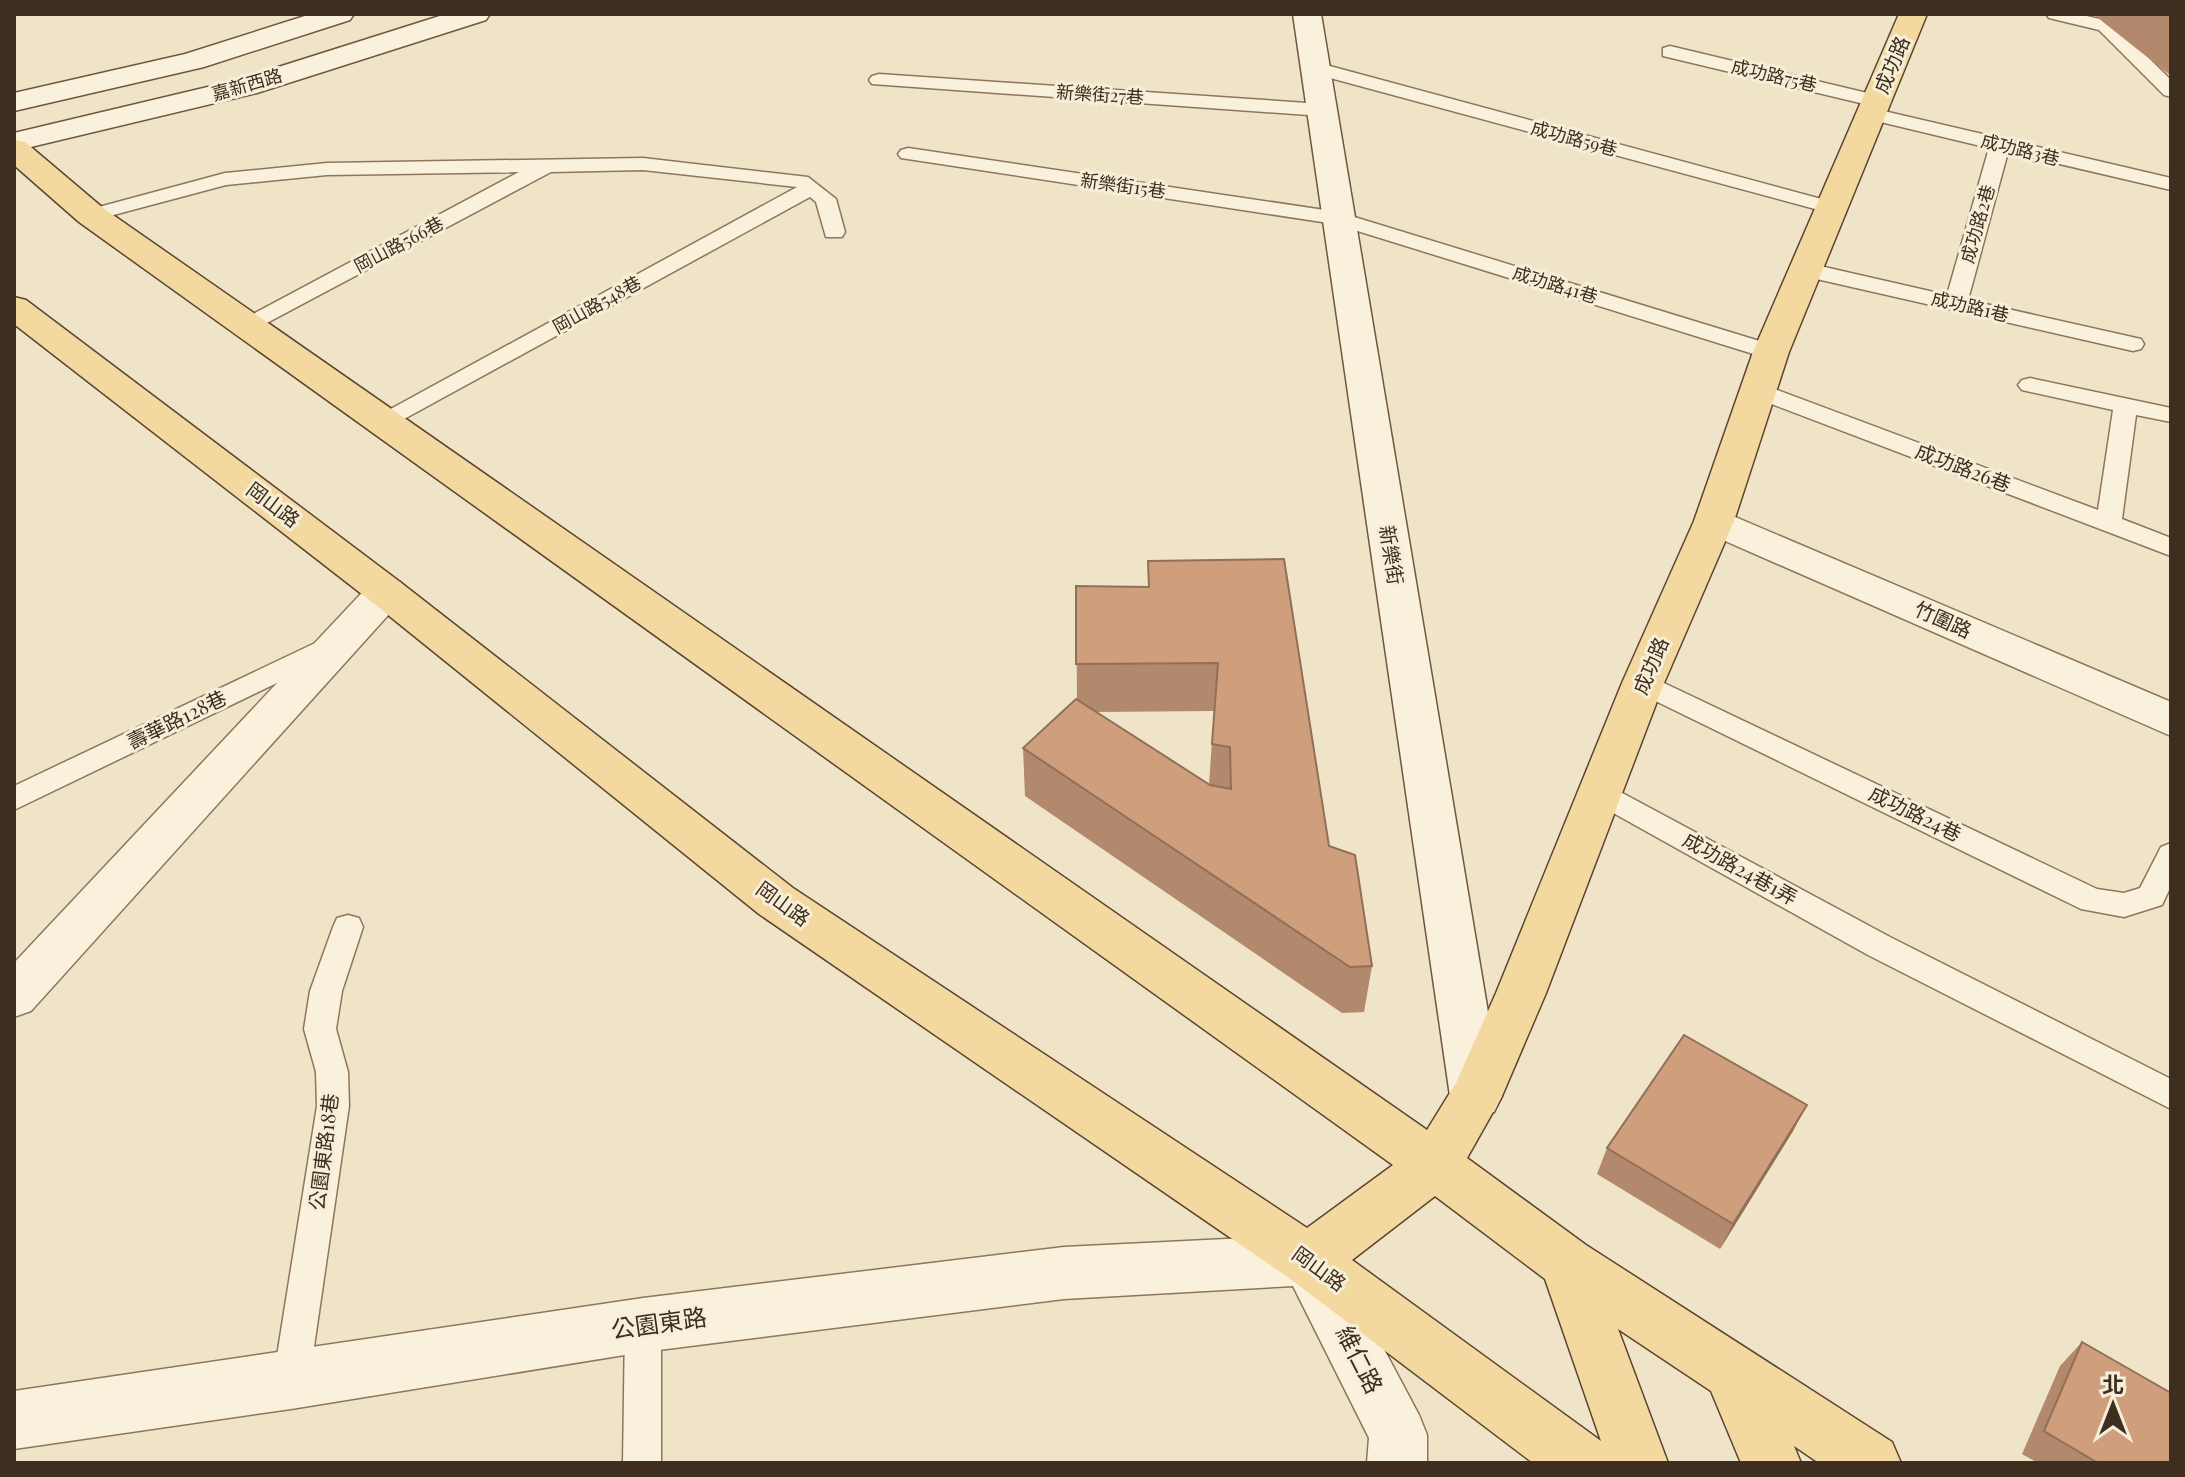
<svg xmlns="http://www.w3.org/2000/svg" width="2185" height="1477" viewBox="0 0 2185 1477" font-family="'Playfair Display','Noto Sans TC',serif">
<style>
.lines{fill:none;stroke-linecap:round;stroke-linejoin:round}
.lane-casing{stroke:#8d765c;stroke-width:3}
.street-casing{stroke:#8d765c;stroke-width:3}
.secondary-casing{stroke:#6f573f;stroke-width:3}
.primary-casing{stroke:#5b4430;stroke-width:3}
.lane{fill:#faf1dc;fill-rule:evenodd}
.street{fill:#faf1dc;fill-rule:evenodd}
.secondary{fill:#faf1dc;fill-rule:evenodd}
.primary{fill:#f3d9a0;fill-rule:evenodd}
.wall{fill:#b2896c;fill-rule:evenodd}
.shaded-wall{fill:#916f58}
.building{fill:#cf9f7d;stroke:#916f58;stroke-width:2}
.labels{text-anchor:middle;stroke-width:6;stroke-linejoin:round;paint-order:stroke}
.far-street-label{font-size:18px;fill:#3d2e20;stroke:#f7eed8}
.street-label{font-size:20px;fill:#3d2e20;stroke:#f7eed8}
.near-street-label{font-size:24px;fill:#3d2e20;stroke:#f7eed8}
</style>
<rect width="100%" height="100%" fill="#f0e4c8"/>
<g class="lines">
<defs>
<g id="lane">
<path d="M2046,14H2078L2112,22L2171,80V97L2164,95L2099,30L2049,18Z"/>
<path d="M1670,46L1884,97L1887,101L1877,107L1663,56V48Z"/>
<path d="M1315,62L1840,204L1843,208L1833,214L1826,212L1308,72V64Z"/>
<path d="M879,74L1322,104L1332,110L1322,116L872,84L869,80L872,76Z"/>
<path d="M1871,108L2171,178V190L2008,152L1968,300L2141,339L2144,344L2141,349L2133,351L1799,275L1796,270L1807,263L1947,295L1989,148L1864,118L1861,114L1864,110Z"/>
<path d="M908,148L1338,212L1779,347L1782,352L1771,359L1763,357L1335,224L901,158L898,154L901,150Z"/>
<path d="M643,158L808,177L836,199L845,232L842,237H826L816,202L810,197L384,430L376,427L372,422L376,417L797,187L643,170L551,172L248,333L240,331L237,326L240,321L519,172L327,175L226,185L91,221L80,215L84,211L225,173L327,163Z"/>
<path d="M2030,378L2171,408V422L2136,415L2122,519L2171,538V556L1748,395L1744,390L1756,383L1764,385L2098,510L2113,410L2022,390L2018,385L2022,380Z"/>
<path d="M330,636L339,639L343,646L339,653L14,810V786Z"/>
<path d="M1643,673L2097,889L2124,893L2140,888L2161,847L2171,843V886L2162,905L2124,917L2081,909L1633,690L1629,683L1633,676Z"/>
<path d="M1600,781L1890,937L2171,1079V1109L1868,955L1590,800L1586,792L1590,784Z"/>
<path d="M348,915L359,918L363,927L342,991L336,1029L348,1072L349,1106L309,1381L304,1394L291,1399L278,1394L273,1381L317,1106L316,1072L304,1029L310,991L333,927L337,918Z"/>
<path d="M643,1308L656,1313L661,1325V1463H623L625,1325L630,1313Z"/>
</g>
<g id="street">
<path d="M1714,508L2171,702V736L1700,530L1694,521L1700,512Z"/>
<path d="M386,578L400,582L406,592L400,602L31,1011L14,1017V963L372,582Z"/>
<path d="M1308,1235L1327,1242L1419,1415L1427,1435V1463H1367L1369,1438L1293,1286L1064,1299L643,1352L291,1409L14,1449V1391L643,1298L1064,1247Z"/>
</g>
<g id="secondary">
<path d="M311,14H354L350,20L204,67L14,111V93L185,54Z"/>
<path d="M446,14H490L486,20L257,93L14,151V133L237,80Z"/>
<path d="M1293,14H1321L1502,1096L1494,1112L1476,1118L1458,1112L1450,1096Z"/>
</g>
<path id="primary" d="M1899,14H1927L1789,352L1734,521L1664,683L1546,993L1502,1096L1467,1158L1586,1245L1892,1442L1901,1463H1819L1794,1446L1801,1463H1741L1711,1391L1618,1329L1668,1463H1533L1289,1278L759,914L372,602L14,324V297L26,300L400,582L793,888L1307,1228L1393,1165L79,222L14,165V140L25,142L103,208L1427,1130L1456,1083L1496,993L1622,683L1694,521L1753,352ZM1435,1196L1545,1279L1601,1441L1352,1260Z"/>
</defs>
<use href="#lane" class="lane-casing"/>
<use href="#street" class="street-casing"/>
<use href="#secondary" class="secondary-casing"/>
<use href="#primary" class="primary-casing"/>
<use href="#lane" class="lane"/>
<use href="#street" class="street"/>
<use href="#secondary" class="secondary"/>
<use href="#primary" class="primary"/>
</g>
<g class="wall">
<path d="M2093,14H2171V76Z"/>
<path d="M1284,559L1329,846L1372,966L1364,1012L1342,1013L1025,796L1023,748L1077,699L1076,586L1148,587V561ZM1214,711L1209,785L1097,712Z"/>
<path d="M1793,1131L1720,1249L1597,1174L1607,1148Z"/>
<path d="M2082,1342L2171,1463H2038L2022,1454L2060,1366Z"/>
</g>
<path class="shaded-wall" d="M1807,1105L1793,1131L1720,1249L1733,1224Z"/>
<g class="building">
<path d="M1284,559L1329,846L1355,855L1372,966L1350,967L1023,748L1076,699L1210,785L1231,789L1230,747L1212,744L1218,663L1076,664V586L1149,587L1148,561Z"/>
<path d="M1684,1035L1807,1105L1733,1224L1607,1148Z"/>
<path d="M2082,1342L2171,1393V1463H2098L2044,1431Z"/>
</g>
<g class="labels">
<g class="far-street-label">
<text transform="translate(1774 76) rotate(13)" y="6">成功路75巷</text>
<text transform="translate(247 85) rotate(-16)" y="6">嘉新西路</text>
<text transform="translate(1100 95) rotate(4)" y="6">新樂街27巷</text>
<text transform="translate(1574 139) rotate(15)" y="6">成功路59巷</text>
<text transform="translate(2020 150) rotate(14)" y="6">成功路3巷</text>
<text transform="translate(1123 186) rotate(8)" y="6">新樂街15巷</text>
<text transform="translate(1978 224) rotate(-74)" y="6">成功路2巷</text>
<text transform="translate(399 245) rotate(-28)" y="6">岡山路566巷</text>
<text transform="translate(1555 285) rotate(17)" y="6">成功路41巷</text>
<text transform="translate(597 305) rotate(-29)" y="6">岡山路548巷</text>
<text transform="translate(1970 307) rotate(13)" y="6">成功路1巷</text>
</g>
<g class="street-label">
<text transform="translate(1892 65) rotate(-67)" y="7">成功路</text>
<text transform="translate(1963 468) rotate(21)" y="7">成功路26巷</text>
<text transform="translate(273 505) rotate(37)" y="7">岡山路</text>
<text transform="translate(1391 555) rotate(81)" y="7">新樂街</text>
<text transform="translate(1943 620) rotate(24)" y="7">竹圍路</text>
<text transform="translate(1651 666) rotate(-67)" y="7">成功路</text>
<text transform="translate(177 720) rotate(-26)" y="7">壽華路128巷</text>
<text transform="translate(1915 814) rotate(26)" y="7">成功路24巷</text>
<text transform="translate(1740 869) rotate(29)" y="7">成功路24巷1弄</text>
<text transform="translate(783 904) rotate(36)" y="7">岡山路</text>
<text transform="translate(324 1152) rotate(-83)" y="7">公園東路18巷</text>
<text transform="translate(1319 1269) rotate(36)" y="7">岡山路</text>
</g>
<g class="near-street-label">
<text transform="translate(659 1324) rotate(-8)" y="8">公園東路</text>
<text transform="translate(1359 1360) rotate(63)" y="8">維仁路</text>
</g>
</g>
<rect width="2185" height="1477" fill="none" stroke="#3d2e20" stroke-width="32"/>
<g transform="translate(2113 1405)" stroke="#f7eed8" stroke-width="6" paint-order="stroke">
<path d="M0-6L14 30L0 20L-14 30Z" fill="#3d2e20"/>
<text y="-12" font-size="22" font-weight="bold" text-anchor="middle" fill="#3d2e20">北</text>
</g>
</svg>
